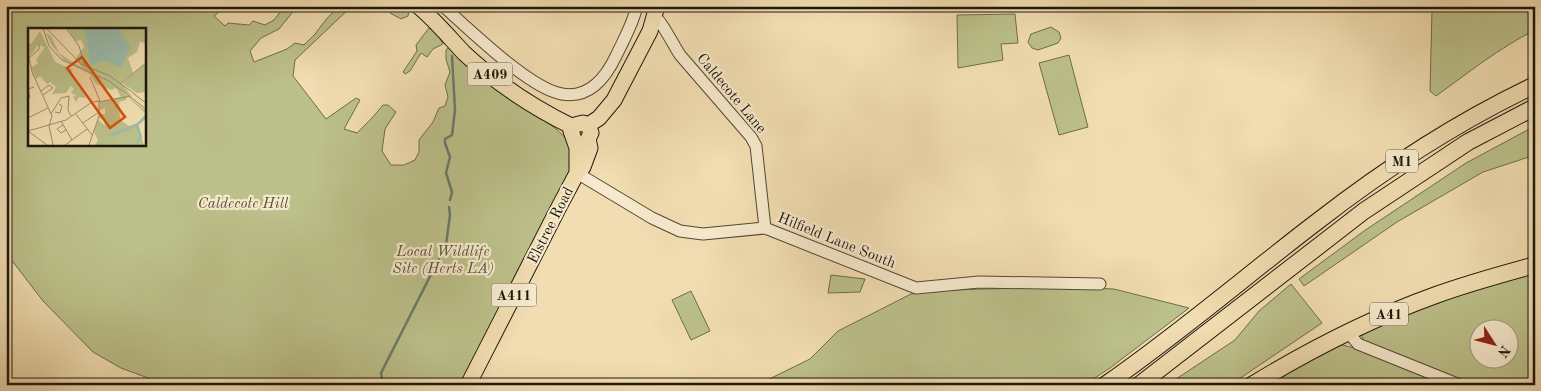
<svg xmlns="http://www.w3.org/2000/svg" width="1541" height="391" viewBox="0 0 1541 391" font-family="'Old Standard TT',serif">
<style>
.green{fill:#bcc08a;stroke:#6d6c4c;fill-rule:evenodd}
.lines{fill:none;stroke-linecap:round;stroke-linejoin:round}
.stream{stroke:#697a6c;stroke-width:2.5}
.minor-casing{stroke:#534836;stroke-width:13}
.major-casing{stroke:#1e170d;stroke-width:17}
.highway-casing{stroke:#1e170d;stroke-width:18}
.minor{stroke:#f6e9cc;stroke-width:11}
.major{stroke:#f1ddb1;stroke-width:15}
.highway{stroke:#f1ddb1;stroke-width:16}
.labels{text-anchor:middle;stroke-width:4.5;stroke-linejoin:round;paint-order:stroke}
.shield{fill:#f6e9cc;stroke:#5f5646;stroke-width:1}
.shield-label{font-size:14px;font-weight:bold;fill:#1e170d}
.street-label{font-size:15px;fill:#1e170d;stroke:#f6e9cc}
.park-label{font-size:15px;font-style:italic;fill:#555239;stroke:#f6e9cc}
.inset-river{fill:none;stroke:#9bbcac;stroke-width:2.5}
.inset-road{fill:none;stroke:#9d8e6f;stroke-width:1}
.view{fill:#d4520c;fill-opacity:0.15;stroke:#d4520c;stroke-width:2.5}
.inset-edge{fill:none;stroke:#1e170d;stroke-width:2.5}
</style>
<rect width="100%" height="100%" fill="#f1ddb1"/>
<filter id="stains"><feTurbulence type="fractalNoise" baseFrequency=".004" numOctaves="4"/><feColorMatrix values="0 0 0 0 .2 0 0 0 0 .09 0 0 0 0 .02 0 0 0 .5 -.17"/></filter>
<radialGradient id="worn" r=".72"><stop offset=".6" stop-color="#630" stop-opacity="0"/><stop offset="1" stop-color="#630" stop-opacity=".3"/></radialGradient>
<g class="green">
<path d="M6,6H226L214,16L225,26L228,23L249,25L253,21L265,25L274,20L285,6H304L299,10L296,8L279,29L261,38L250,51L254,62L287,49L295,43L304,45C307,41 312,38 315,34C326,20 333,6 352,6L295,60L293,76L326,119L356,98L360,100L344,129L357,133L372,118L383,105H388L396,112L385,129L382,151L391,165H404L415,160L419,152V140L433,122L439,108L445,106L448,97L445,85L450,72L446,59V50L450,46C474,75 500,90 530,112C543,120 558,128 567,140C574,151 573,161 572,173L463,385H167L121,368L93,352L43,301L10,258L6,259ZM29,29H144V144H29Z"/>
<path d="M392,6H407L409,10L408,16L401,19L390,13Z"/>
<path d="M1108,6H1535V30C1499,48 1468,73 1436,96L1430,91L1432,10H1113Z"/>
<path d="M1015,14L1018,43L1001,44L1003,60L958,68L957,15Z"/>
<path d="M1051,27L1059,32L1061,38L1058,43L1038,50L1032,48L1028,42L1031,34Z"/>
<path d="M429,28L437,33L443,44L433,49L427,57L421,53L410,71L405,74L403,72L417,51L416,45Z"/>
<path d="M1069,55L1088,127L1059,135L1039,63Z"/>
<path d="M1535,126V155L1483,172L1397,222L1304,286L1299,279L1364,231L1466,163Z"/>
<path d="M1535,271V385H1472L1364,341L1362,336L1363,332L1394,316ZM1478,328H1508V358H1478Z"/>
<path d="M831,275L865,279L860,292L828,293Z"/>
<path d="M1291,284L1322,323L1230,385H1167L1235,340L1259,311Z"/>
<path d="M1060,287L1114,289L1189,308L1110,368L1084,385H757L810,359L838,331L911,294L951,290Z"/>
<path d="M691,291L710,331L691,340L672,300Z"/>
<path d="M1335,345H1343L1358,349L1450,385H1263Z"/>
</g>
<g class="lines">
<g class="stream">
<path d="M450,200L452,192L446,173L450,157L445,143V139L452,135L455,110L452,56"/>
<path d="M383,385L381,373L446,245L450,215L449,207"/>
</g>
<defs>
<g id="minor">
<path d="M443,6C469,29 530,89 562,94C590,99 606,77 616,56C624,39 633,24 637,6"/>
<path d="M655,17C661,20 674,46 680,55L751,137L756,146L765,228"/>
<path d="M577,173L652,218L680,231L703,234L765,228L916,288L979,282L1100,284"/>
<path d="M1348,332L1358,344L1460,385"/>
</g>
<g id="major">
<path d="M418,6C435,20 449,37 464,53C496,83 534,108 573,127"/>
<path d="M588,125L599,118L614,100L650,31L657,6"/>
<path d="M468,385L560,205L577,173L583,167L590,148L588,139L591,133L588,125L583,123L575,125L571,131L577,148V173"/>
</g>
<g id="highway">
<path d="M1105,385C1179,334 1247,275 1318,221C1385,169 1457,122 1535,85"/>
<path d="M1139,385L1364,211L1468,142L1535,107"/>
<path d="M1252,385C1311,349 1372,318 1436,295C1469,283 1502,274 1535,265"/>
</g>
</defs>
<use href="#minor" class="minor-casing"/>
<use href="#major" class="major-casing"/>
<use href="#highway" class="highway-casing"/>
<use href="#minor" class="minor"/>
<use href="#major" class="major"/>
<use href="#highway" class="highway"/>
</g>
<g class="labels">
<g class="shield">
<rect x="467.5" y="62.5" width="45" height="23" rx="4"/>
<rect x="1386" y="149.5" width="32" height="23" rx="4"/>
<rect x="491.5" y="283.5" width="45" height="23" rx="4"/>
<rect x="1370" y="302.5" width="38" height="23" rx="4"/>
</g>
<g class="shield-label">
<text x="490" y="79">A409</text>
<text x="1402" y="166">M1</text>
<text x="514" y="300">A411</text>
<text x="1389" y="319">A41</text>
</g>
<g class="street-label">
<text transform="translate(732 93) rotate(50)" y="5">Caldecote Lane</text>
<text transform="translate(550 225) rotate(-63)" y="5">Elstree Road</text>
<text transform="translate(837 240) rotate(22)" y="5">Hilfield Lane South</text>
</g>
<g class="park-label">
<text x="243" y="208">Caldecote Hill</text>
<text x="443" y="256">Local Wildlife<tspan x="443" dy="17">Site (Herts LA)</tspan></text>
</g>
</g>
<g transform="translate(28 28)">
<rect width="118" height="118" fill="#f1ddb1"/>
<path d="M39,0H117V15L112,14L109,24L100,30L105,45L93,54L104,69L36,32L23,16L18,5L23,8L31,25L56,41L47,31L56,19L53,12L48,13ZM12,3L27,34L45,42L42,44L58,70L51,69L48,74L45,69L49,66L46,67L43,64L46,61L43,58L38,65L24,66L28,59L22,54L19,56L12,48L8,51L3,40L10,35L8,32L17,19L10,17L2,28L0,14L3,16ZM117,36V64L109,65L94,55ZM61,45L80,53L117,82V85L99,68L98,72L91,74L92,92L101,98L113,94L117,86V91L109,98L116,117H67L70,112L66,104L70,91L77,98L76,92L71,90V86H77V80L71,83L72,74L93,69L88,60L83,62L68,56Z" fill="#bcc08a"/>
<path d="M56,0H89L103,19L93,40L74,32L63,37Z" fill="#9bbcac"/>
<path class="inset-river" d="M83,107L109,97L118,88M107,117L113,109L109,97"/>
<path class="inset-road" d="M15,0L21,18L34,32L81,53L118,81M18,0L53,36L82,48L107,66M38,0L51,18L57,38M0,23L4,44L24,88L21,98L25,117M1,30L11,21V16M62,49L72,73M93,55L118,35M13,63L21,57L25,60L15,67M106,66L118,75M2,70L0,61L6,59M70,74L103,68M27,84L32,85L34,78L31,76M47,85L64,107M23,86L33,70L41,68L40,82L43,88M0,90L20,80M33,93L44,112M55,95L71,84M35,97L29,101L33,105L38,102M0,103L38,92L64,74L72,73M0,103L19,117M37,117L59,101M61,117L71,88V74"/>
<path class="view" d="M54,29L97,89L82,100L39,40Z"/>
<rect width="118" height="118" class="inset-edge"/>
</g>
<rect width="1541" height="391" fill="none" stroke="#f1ddb1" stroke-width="25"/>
<rect x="8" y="8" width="1526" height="376" fill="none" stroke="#1e170d" stroke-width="2.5"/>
<rect x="12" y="12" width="1516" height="366" fill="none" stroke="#1e170d"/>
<g transform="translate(1494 344) rotate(126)"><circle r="24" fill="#f6e9cc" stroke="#a09580"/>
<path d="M0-4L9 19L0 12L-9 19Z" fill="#8f2418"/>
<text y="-8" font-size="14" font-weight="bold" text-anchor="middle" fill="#1e170d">N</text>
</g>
<rect width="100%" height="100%" filter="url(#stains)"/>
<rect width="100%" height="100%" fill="url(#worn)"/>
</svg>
